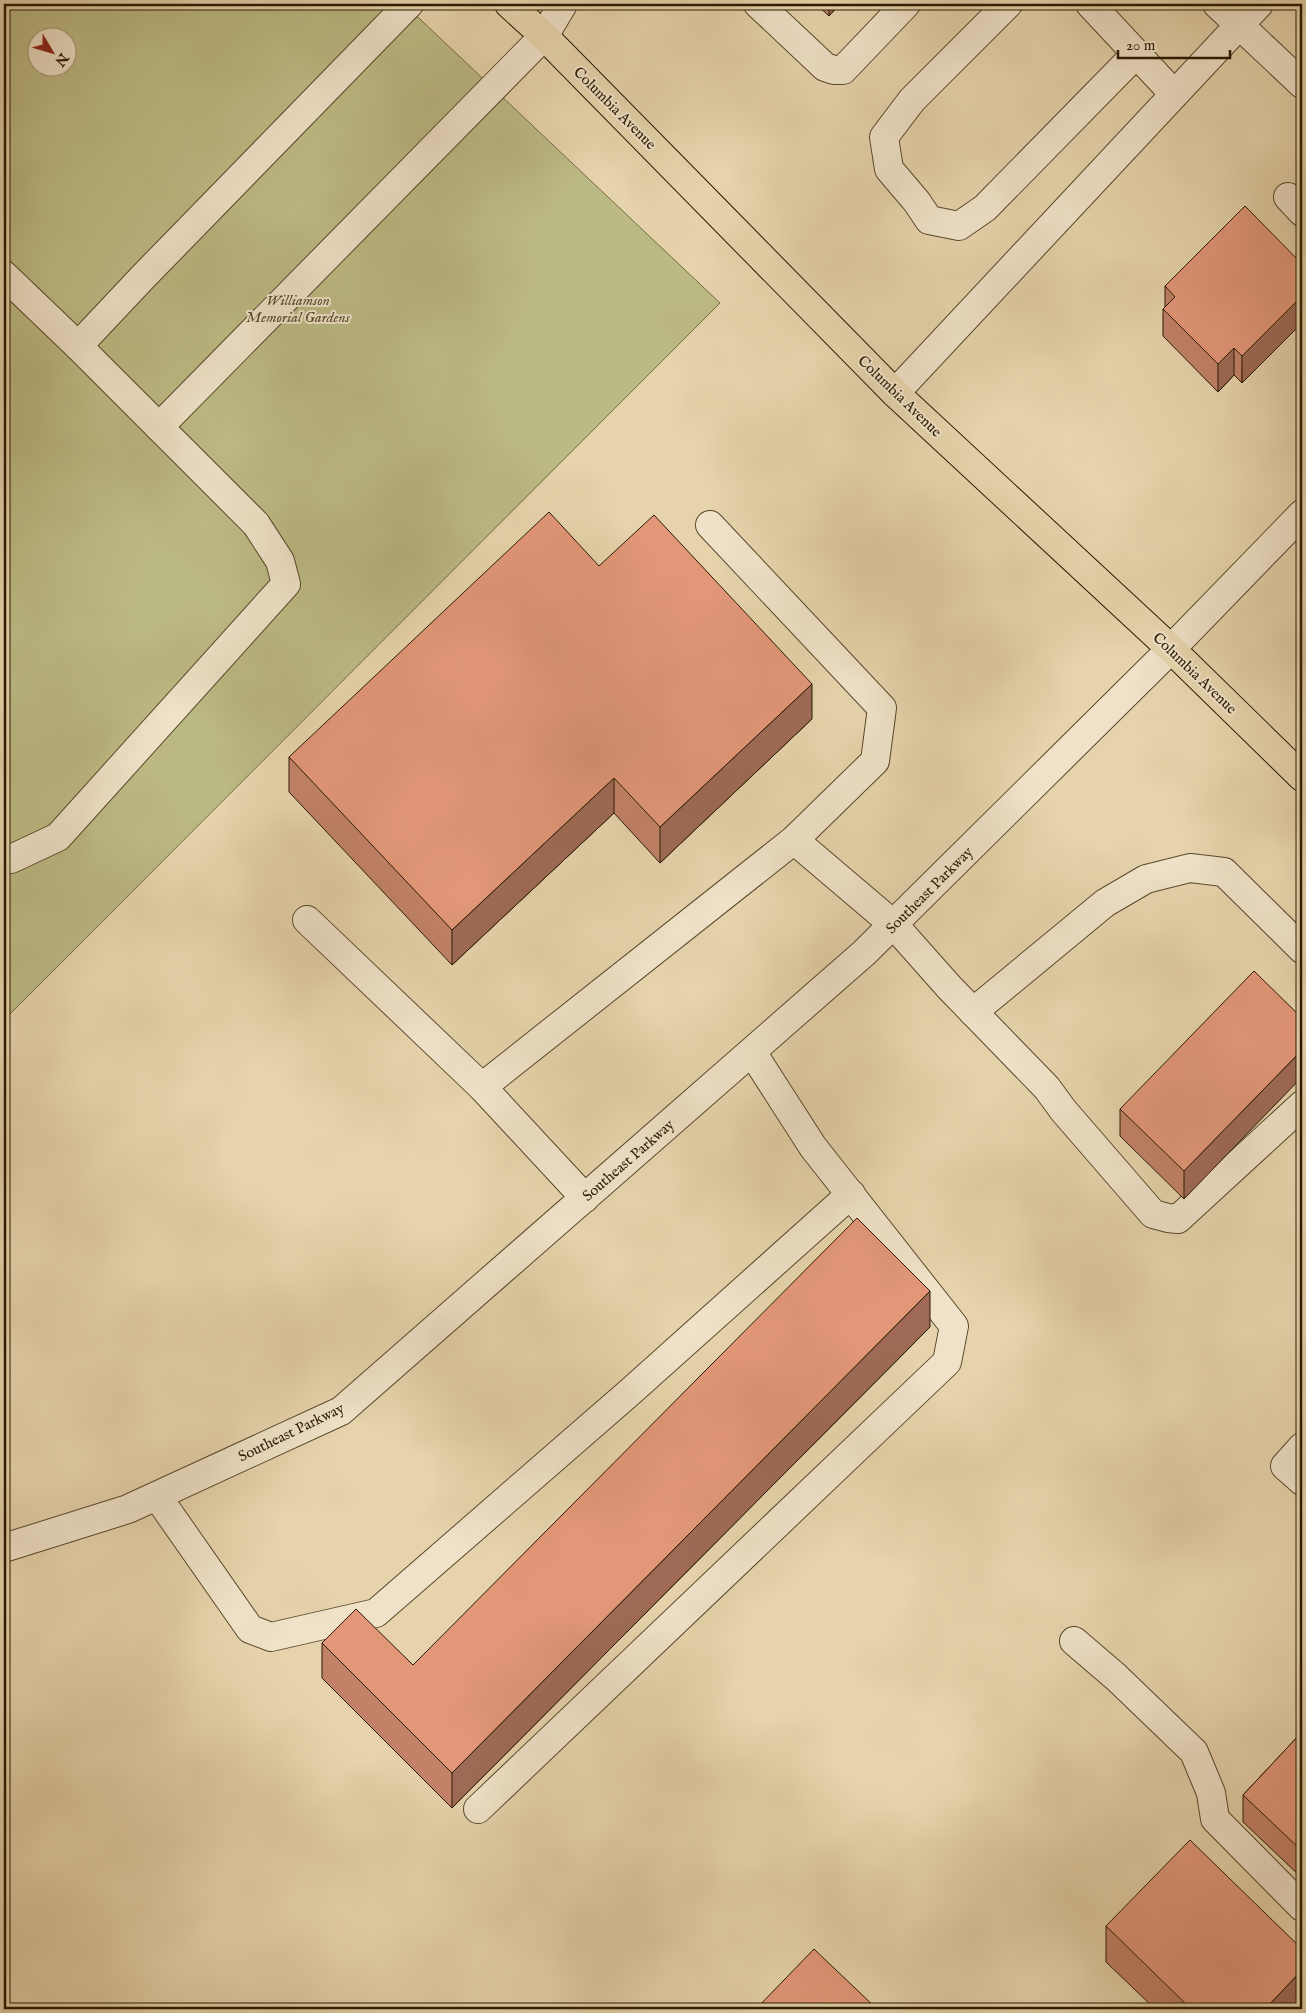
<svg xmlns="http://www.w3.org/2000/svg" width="1306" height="2013" viewBox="0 0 1306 2013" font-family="'IM FELL English',serif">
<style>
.green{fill:#bcba84;stroke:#726a43;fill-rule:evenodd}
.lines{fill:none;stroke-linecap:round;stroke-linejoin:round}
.minor-casing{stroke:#58482c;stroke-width:30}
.major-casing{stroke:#291a02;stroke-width:30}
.minor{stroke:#efe2c8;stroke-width:28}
.major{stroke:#e6d3ab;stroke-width:28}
.wall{fill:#c28268;stroke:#291a02}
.shaded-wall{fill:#9e6a55;stroke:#291a02}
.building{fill:#e29779;stroke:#291a02}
.labels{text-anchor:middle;stroke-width:4;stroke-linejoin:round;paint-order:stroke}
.street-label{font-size:15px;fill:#291a02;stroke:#efe2c8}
.park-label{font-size:15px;font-style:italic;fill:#554a29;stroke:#efe2c8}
</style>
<rect width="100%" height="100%" fill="#e6d3ab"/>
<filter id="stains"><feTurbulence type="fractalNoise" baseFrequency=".004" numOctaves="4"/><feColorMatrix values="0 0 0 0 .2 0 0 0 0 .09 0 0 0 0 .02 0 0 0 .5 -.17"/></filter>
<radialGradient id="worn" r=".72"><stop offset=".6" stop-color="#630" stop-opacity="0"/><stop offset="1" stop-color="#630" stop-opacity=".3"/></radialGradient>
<path class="green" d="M4,4H404L720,303L4,1020ZM38,38H68V68H38Z"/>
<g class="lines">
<defs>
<g id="minor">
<path d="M758,4L825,67L834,70H843L906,4"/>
<path d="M1008,4L912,100L884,137L889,169L917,202L929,220L959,226L985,208L1136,54"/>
<path d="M1090,4L1174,94"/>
<path d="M1217,4L1302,84"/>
<path d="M1288,197L1302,212"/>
<path d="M4,275L78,346L256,524L280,561L286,584L58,837L11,859L4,858"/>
<path d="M78,346L142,278L409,4"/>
<path d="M895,393L1259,4"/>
<path d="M159,427L544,36L563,4"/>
<path d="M710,525L882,708L875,761L794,840L894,925L949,987L1047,1088L1063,1110L1153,1214L1168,1218L1178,1219L1302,1105"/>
<path d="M307,920L482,1087"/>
<path d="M973,1012L1105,903L1146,879L1190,868L1224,872L1302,949"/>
<path d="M585,1198L482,1087L794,840"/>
<path d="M1302,1447L1285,1466L1302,1481"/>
<path d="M157,1496L250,1629L271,1637L376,1613L630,1392L851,1194"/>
<path d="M4,1548L128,1509L341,1411L864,953L1171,649L1302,514"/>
<path d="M1074,1641L1116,1677L1194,1752L1211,1793L1215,1819L1302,1907"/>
<path d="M478,1809L947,1362L954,1326L813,1147L752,1052"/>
</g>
<path id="major" d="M509,4L544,36L895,393L1171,649L1302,777"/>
</defs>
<use href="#minor" class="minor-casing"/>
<use href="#major" class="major-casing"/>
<use href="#minor" class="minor"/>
<use href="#major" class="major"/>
</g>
<g class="wall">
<path d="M816,4H840L829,16Z"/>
<path d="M1245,206L1242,383L1234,375L1218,392L1163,336V309L1165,307V286Z"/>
<path d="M599,566L812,719L660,863L614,813L452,965L289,792V757Z"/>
<path d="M1302,1018L1184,1199L1120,1136V1109Z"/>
<path d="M930,1327L452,1808L322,1678V1643L413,1665Z"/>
<path d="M1302,1732V1878L1243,1822V1795Z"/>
<path d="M1106,1926L1302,1949V2006L1299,2009H1155L1106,1962Z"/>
</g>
<g class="shaded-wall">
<path d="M829,4H840L829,16Z"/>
<path d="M1302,296V323L1242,383V356Z"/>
<path d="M1234,348V375L1218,392V364Z"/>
<path d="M812,684V719L660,863V827Z"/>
<path d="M614,778V813L452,965V930Z"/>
<path d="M1302,1050V1077L1184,1199V1171Z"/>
<path d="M930,1291V1327L452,1808V1773Z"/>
<path d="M1302,1970V2006L1299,2009H1265Z"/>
</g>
<g class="building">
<path d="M1245,206L1302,264V296L1242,356L1234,348L1218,364L1163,309L1175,297L1165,286Z"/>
<path d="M549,512L599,566L654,515L812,684L660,827L614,778L452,930L289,757Z"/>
<path d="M1254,971L1302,1018V1050L1184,1171L1120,1109Z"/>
<path d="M857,1218L930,1291L452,1773L322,1643L356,1609L413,1665Z"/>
<path d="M1302,1732V1851L1243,1795Z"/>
<path d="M1190,1840L1302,1949V1970L1265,2009H1191L1106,1926Z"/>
<path d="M814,1949L877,2009H756Z"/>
</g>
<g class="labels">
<g class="street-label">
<text transform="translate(615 108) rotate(45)" y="5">Columbia Avenue</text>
<text transform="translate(900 396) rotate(44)" y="5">Columbia Avenue</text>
<text transform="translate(1195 673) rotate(44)" y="5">Columbia Avenue</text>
<text transform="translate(929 890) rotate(-45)" y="5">Southeast Parkway</text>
<text transform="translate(628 1160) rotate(-41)" y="5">Southeast Parkway</text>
<text transform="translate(291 1432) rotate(-26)" y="5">Southeast Parkway</text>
</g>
<g class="park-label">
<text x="298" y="305">Williamson<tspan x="298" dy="17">Memorial Gardens</tspan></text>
</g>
</g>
<rect width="1306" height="2013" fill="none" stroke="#e6d3ab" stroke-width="20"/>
<rect x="5" y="5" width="1296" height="2003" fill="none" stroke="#291a02" stroke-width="2.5"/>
<rect x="10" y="10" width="1286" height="1993" fill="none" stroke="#291a02"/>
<g transform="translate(52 52) rotate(128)"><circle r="24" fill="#efe2c8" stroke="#a09279"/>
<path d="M0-4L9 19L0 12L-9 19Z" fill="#8f2418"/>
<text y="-8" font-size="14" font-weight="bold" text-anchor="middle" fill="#291a02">N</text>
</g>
<path d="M1118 50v8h112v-8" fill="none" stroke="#291a02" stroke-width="2.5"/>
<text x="1126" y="50" font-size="15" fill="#291a02" stroke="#efe2c8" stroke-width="4" paint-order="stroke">20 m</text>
<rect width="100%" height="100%" filter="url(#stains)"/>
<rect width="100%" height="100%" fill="url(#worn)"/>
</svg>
